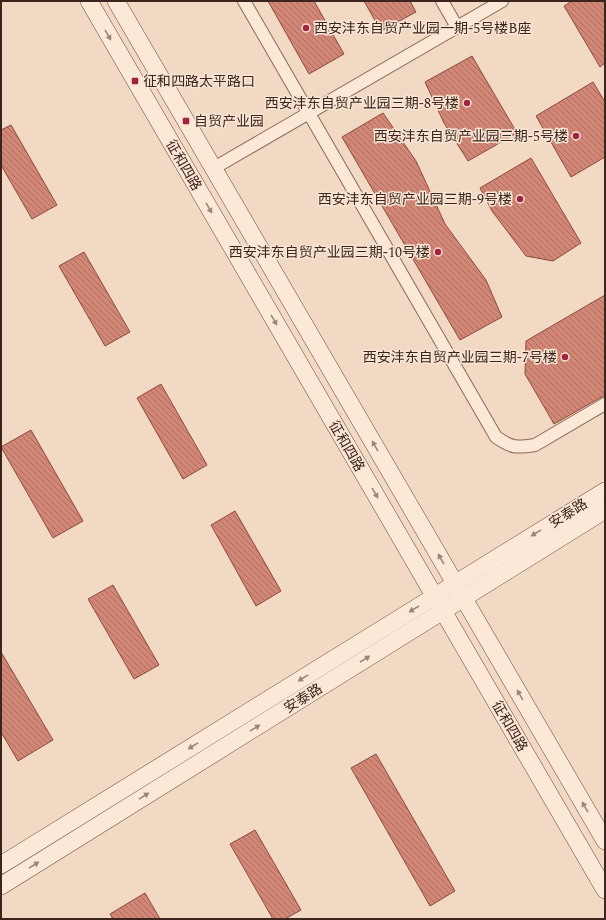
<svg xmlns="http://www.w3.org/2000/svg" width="606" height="920" viewBox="0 0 606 920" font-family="Spectral,'Noto Sans SC',serif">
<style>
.building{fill:url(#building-back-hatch);stroke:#8e4a3c}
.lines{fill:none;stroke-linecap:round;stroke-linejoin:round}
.street-casing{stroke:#8d6858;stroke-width:14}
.secondary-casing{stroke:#6f493b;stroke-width:18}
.street{stroke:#fbe8d7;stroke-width:12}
.secondary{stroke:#fbe8d7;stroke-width:17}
.oneway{fill:#9c867a}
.poi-dot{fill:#a12340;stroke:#f8e5d3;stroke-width:1.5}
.labels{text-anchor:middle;stroke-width:3;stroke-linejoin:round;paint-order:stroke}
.poi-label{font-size:14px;fill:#3c251d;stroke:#f8e5d3;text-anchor:end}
.street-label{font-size:14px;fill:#3c251d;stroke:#f8e5d3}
</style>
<defs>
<pattern id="building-back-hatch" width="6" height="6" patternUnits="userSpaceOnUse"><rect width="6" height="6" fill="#d28776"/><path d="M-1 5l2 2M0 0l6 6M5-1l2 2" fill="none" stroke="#ac6e60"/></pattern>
</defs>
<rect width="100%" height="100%" fill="#f1d9c3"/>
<g class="building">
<path d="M268,1H314L344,54L309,74Z"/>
<path d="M364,1H410L416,12L381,31Z"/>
<path d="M572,1H605V63L600,67L564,6Z"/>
<path d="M472,56L517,133L468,161L444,123L425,82Z"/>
<path d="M593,82L605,102V157L571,177L536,116Z"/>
<path d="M383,113L416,161L445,224L486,280L502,317L460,340L342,137Z"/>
<path d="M11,125L57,205L32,219L1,165V130Z"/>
<path d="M531,158L581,243L553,261L526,256L492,211L480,188Z"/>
<path d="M84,252L130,332L105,346L59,266Z"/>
<path d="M605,295V395L554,424L525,374L526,341Z"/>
<path d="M161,384L207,465L183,479L137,398Z"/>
<path d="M31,430L83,521L53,538L1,447Z"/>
<path d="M235,511L281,591L256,606L211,525Z"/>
<path d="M113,585L159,665L134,679L88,599Z"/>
<path d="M1,652L53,740L18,761L1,732Z"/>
<path d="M376,754L455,891L430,906L351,768Z"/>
<path d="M255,830L301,910L285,919H273L230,844Z"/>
<path d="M145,893L160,919H113L110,914Z"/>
</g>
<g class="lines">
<defs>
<g id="street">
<path d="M244,1L496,437C512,448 516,448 535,445L605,404"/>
<path d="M442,1L457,27"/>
<path d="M214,168L502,1"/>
</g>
<g id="secondary">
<path d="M89,1L605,890"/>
<path d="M116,1L605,841"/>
<path d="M1,865L605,491"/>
<path d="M1,886L605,510"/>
</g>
</defs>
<use href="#street" class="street-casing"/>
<use href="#secondary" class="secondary-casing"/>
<use href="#street" class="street"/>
<use href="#secondary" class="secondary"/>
</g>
<defs><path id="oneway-solid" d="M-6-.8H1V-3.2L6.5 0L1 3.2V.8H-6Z"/></defs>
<g class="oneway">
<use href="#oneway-solid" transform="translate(108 35) rotate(60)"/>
<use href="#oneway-solid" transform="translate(209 208) rotate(60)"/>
<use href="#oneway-solid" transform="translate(274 320) rotate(60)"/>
<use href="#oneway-solid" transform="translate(375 446) rotate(-120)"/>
<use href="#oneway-solid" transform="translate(375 493) rotate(60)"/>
<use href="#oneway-solid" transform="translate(536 533) rotate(148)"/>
<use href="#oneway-solid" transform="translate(441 559) rotate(-120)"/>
<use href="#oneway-solid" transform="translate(414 609) rotate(148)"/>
<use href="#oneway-solid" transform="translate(365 659) rotate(-32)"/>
<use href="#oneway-solid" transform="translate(303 678) rotate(148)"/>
<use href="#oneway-solid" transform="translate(520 695) rotate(-120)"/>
<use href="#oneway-solid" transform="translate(255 728) rotate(-32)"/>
<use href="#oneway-solid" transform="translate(193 746) rotate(148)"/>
<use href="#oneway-solid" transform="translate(144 796) rotate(-32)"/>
<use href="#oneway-solid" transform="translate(585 807) rotate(-120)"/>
<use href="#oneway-solid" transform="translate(34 865) rotate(-32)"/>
</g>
<g class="poi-dot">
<circle cx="306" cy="28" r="4"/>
<rect x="131" y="77" width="8" height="8" rx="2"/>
<circle cx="467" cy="103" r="4"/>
<rect x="182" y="117" width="8" height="8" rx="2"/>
<circle cx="576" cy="136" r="4"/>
<circle cx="520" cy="199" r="4"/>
<circle cx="438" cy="252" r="4"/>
<circle cx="565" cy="357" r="4"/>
</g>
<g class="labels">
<g class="poi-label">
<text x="314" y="33" text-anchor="start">西安沣东自贸产业园一期-5号楼B座</text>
<text x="143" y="86" text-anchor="start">征和四路太平路口</text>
<text x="459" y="108">西安沣东自贸产业园三期-8号楼</text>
<text x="194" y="126" text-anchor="start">自贸产业园</text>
<text x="568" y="141">西安沣东自贸产业园三期-5号楼</text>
<text x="512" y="204">西安沣东自贸产业园三期-9号楼</text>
<text x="430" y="257">西安沣东自贸产业园三期-10号楼</text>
<text x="557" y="362">西安沣东自贸产业园三期-7号楼</text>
</g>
<g class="street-label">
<text transform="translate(184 165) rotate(60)" y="5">征和四路</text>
<text transform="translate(347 446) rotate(60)" y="5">征和四路</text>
<text transform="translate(568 513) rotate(-32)" y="5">安泰路</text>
<text transform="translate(303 698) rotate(-32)" y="5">安泰路</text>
<text transform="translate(510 726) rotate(60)" y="5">征和四路</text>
</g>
</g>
<rect width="606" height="920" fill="none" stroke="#3c251d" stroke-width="4"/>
</svg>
